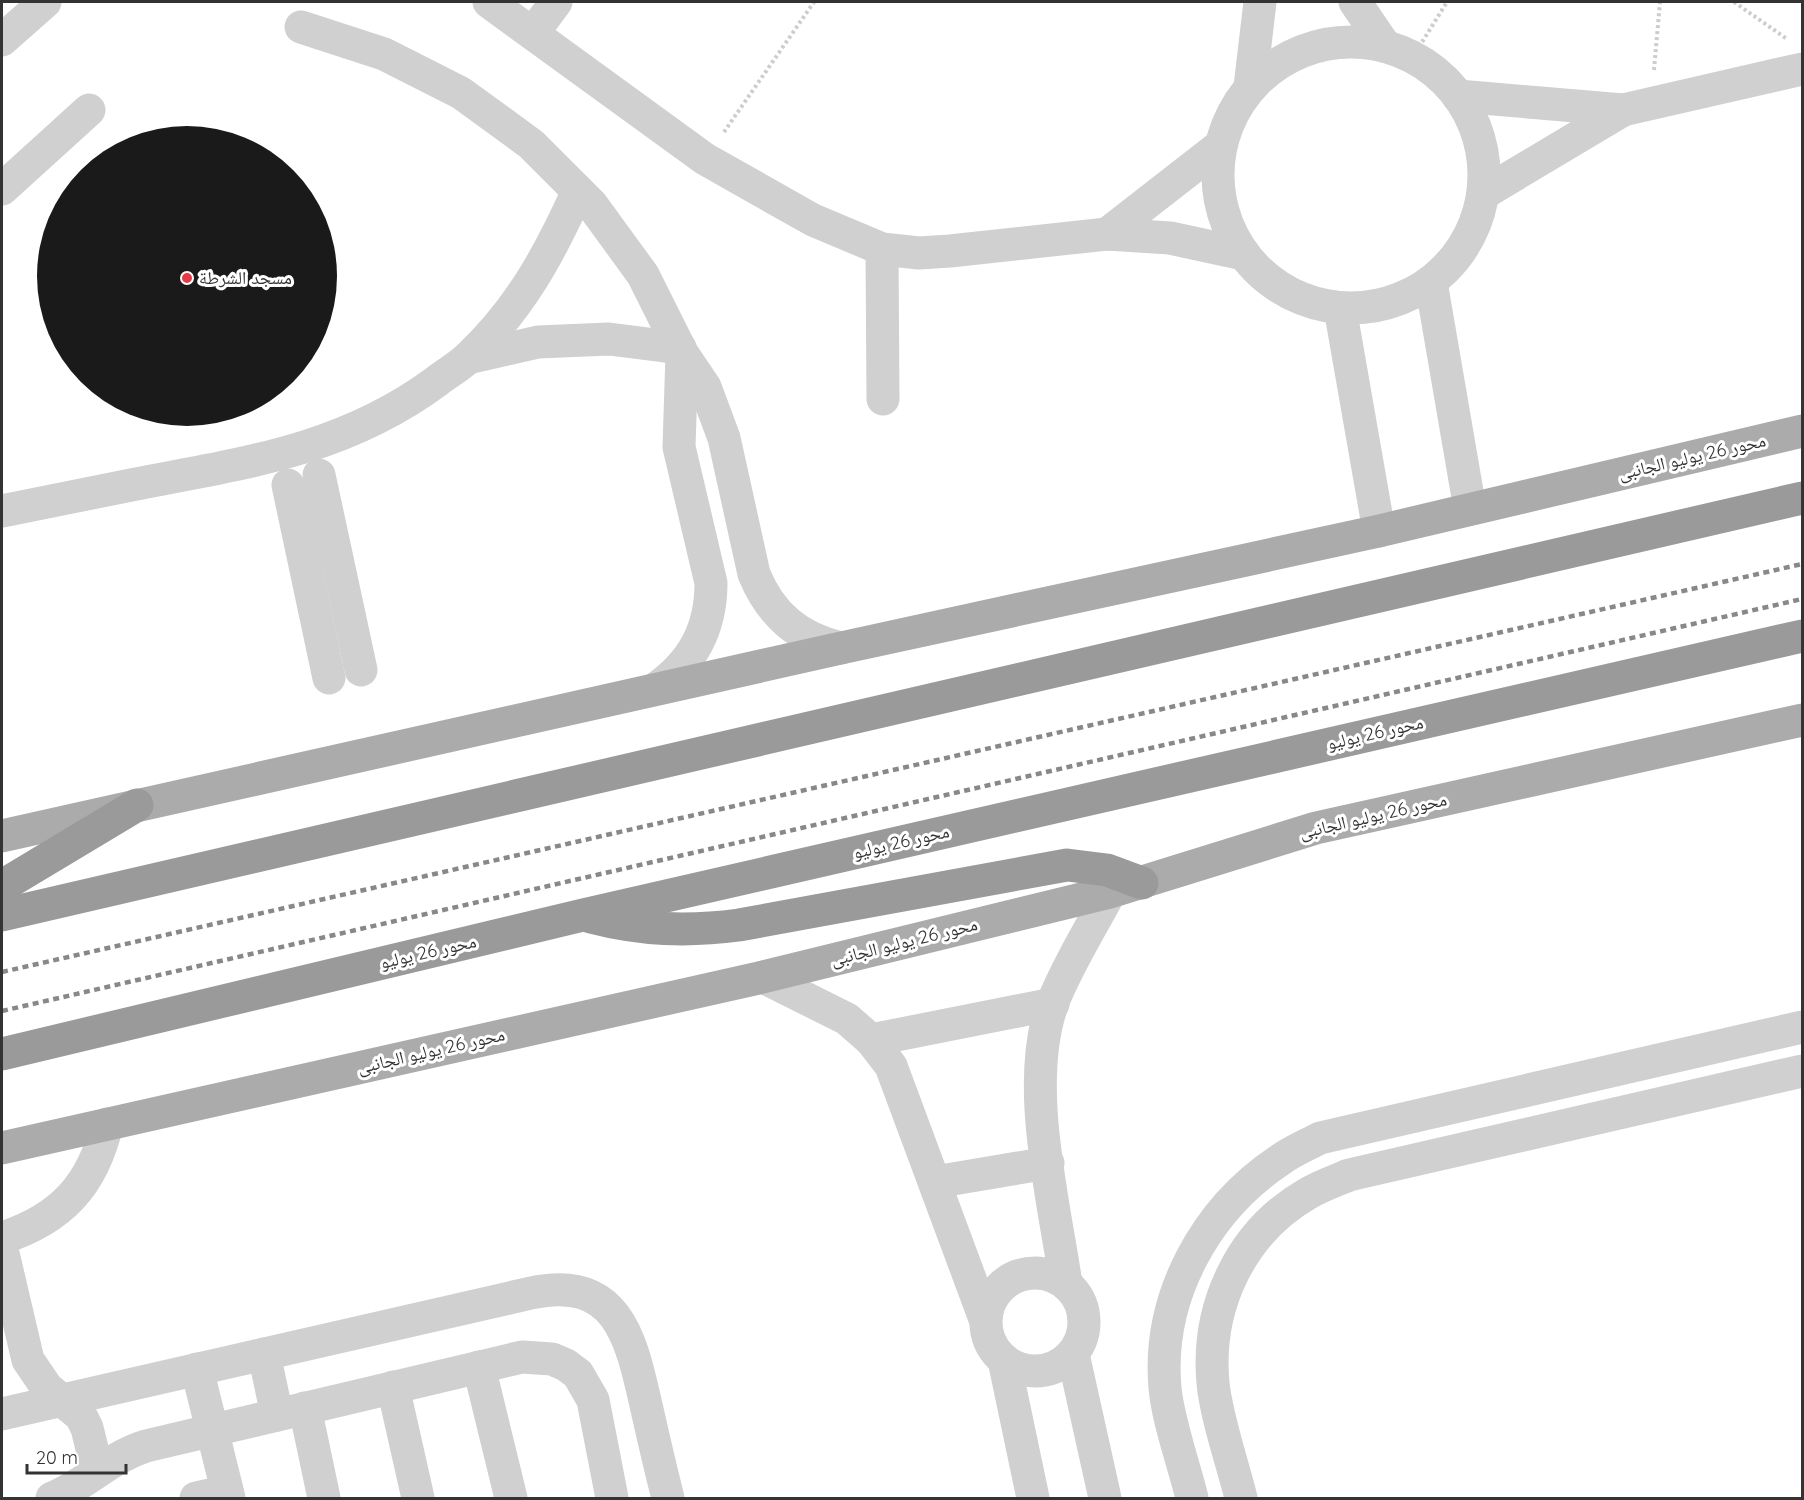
<svg xmlns="http://www.w3.org/2000/svg" width="1804" height="1500" viewBox="0 0 1804 1500" font-family="Quicksand,'Noto Naskh Arabic',sans-serif">
<style>
.building{fill:#1a1a1a}
.lines{fill:none;stroke-linecap:round;stroke-linejoin:round}
.path{stroke:#cdcdcd;stroke-width:4;stroke-dasharray:3 3;stroke-linecap:butt}
.minor{stroke:#d0d0d0;stroke-width:33}
.major{stroke:#ababab;stroke-width:33}
.highway{stroke:#9a9a9a;stroke-width:33}
.rail{stroke:#888;stroke-width:4.5;stroke-dasharray:6 4.5;stroke-linecap:butt}
.poi-dot{fill:#e63946;stroke:#fff;stroke-width:2}
.labels{text-anchor:middle;stroke-width:6;stroke-linejoin:round;paint-order:stroke}
.poi-label{font-size:18px;fill:#333;stroke:#fff;text-anchor:start}
.street-label{font-size:18px;fill:#333;stroke:#fff}
</style>
<rect width="100%" height="100%" fill="#fff"/>
<circle class="building" cx="187" cy="276" r="150"/>
<g class="lines">
<g class="path">
<path d="M1734,2L1787,39"/>
<path d="M1419,47L1447,2"/>
<path d="M1654,70L1660,2"/>
<path d="M724,132L814,2"/>
</g>
<g class="minor">
<path d="M489,2L705,159L813,220L882,249L919,253L950,251L1107,234L1170,238L1244,254"/>
<path d="M1355,2L1385,46"/>
<path d="M301,27L384,54L461,93L531,144L592,205L643,275L682,353L705,387L724,438L754,574C771,615 798,638 841,648"/>
<path d="M533,33L556,2"/>
<path d="M2,40L45,2"/>
<circle cx="1351" cy="175" r="133"/>
<path d="M1250,87L1260,2"/>
<path d="M1458,96L1623,110L1802,69"/>
<path d="M2,189L89,110"/>
<path d="M1484,193L1623,110"/>
<path d="M1107,234L1220,146"/>
<path d="M882,249L883,399"/>
<path d="M1431,282L1470,509"/>
<path d="M1340,308L1379,531"/>
<path d="M468,358L538,342L609,339L680,348"/>
<path d="M319,475L361,670"/>
<path d="M288,485L329,678"/>
<path d="M2,511C53,501 105,490 157,480C259,461 351,445 437,381C447,373 460,366 469,357C521,307 549,255 578,191"/>
<path d="M655,689C693,663 711,629 711,583L679,447L682,353"/>
<path d="M763,977L847,1019L871,1040L891,1066L985,1319"/>
<path d="M871,1040L1053,1004"/>
<path d="M935,1182L1048,1163"/>
<path d="M2,1238C61,1219 93,1185 107,1124"/>
<path d="M2,1249L28,1360L47,1388L81,1416L87,1428L97,1469"/>
<circle cx="1035" cy="1322" r="49"/>
<path d="M1066,1284C1054,1200 1023,1083 1053,1002C1068,964 1091,928 1110,892"/>
<path d="M264,1354L277,1415"/>
<path d="M1073,1354L1105,1498"/>
<path d="M1004,1360L1033,1498"/>
<path d="M479,1367L511,1498"/>
<path d="M197,1369L229,1498"/>
<path d="M393,1387L418,1498"/>
<path d="M305,1408L324,1498"/>
<path d="M2,1414L531,1293C618,1274 631,1339 646,1405C653,1436 660,1467 668,1498"/>
<path d="M52,1498C87,1484 108,1458 146,1446L522,1357L552,1359L566,1365L578,1374L593,1400L612,1498"/>
<path d="M196,1498L227,1491"/>
<path d="M1192,1498C1184,1465 1168,1421 1165,1388C1157,1297 1205,1210 1280,1160C1292,1151 1307,1145 1320,1138L1802,1027"/>
<path d="M1241,1498C1233,1465 1216,1416 1213,1383C1206,1307 1240,1233 1307,1194C1320,1186 1335,1181 1349,1175L1802,1071"/>
</g>
<g class="major">
<path d="M2,836L841,648L1379,531L1802,431"/>
<path d="M2,1148L763,977L1110,892L1316,828L1802,720"/>
</g>
<g class="highway">
<path d="M2,886L137,805"/>
<path d="M2,915L1802,498"/>
<path d="M591,917C641,930 687,932 739,925L1067,865L1107,870L1142,883"/>
<path d="M2,1054L583,915L1802,636"/>
</g>
<g class="rail">
<path d="M2,972L1802,564"/>
<path d="M2,1011L1802,599"/>
</g>
</g>
<circle class="poi-dot" cx="187" cy="278" r="6"/>
<g class="labels">
<g class="poi-label">
<text x="199" y="284">مسجد الشرطة</text>
</g>
<g class="street-label">
<text transform="translate(1692 457) rotate(-13)" y="6">محور 26 يوليو الجانبى</text>
<text transform="translate(1375 733) rotate(-13)" y="6">محور 26 يوليو</text>
<text transform="translate(1373 816) rotate(-13)" y="6">محور 26 يوليو الجانبى</text>
<text transform="translate(901 842) rotate(-13)" y="6">محور 26 يوليو</text>
<text transform="translate(904 942) rotate(-14)" y="6">محور 26 يوليو الجانبى</text>
<text transform="translate(428 952) rotate(-13)" y="6">محور 26 يوليو</text>
<text transform="translate(431 1051) rotate(-13)" y="6">محور 26 يوليو الجانبى</text>
</g>
</g>
<rect width="1804" height="1500" fill="none" stroke="#333333" stroke-width="6"/>
<path d="M27 1464v9h99v-9" fill="none" stroke="#333333" stroke-width="3"/>
<text x="36" y="1464" font-size="18" fill="#333333" stroke="#ffffff" stroke-width="4.5" paint-order="stroke">20 m</text>
</svg>
